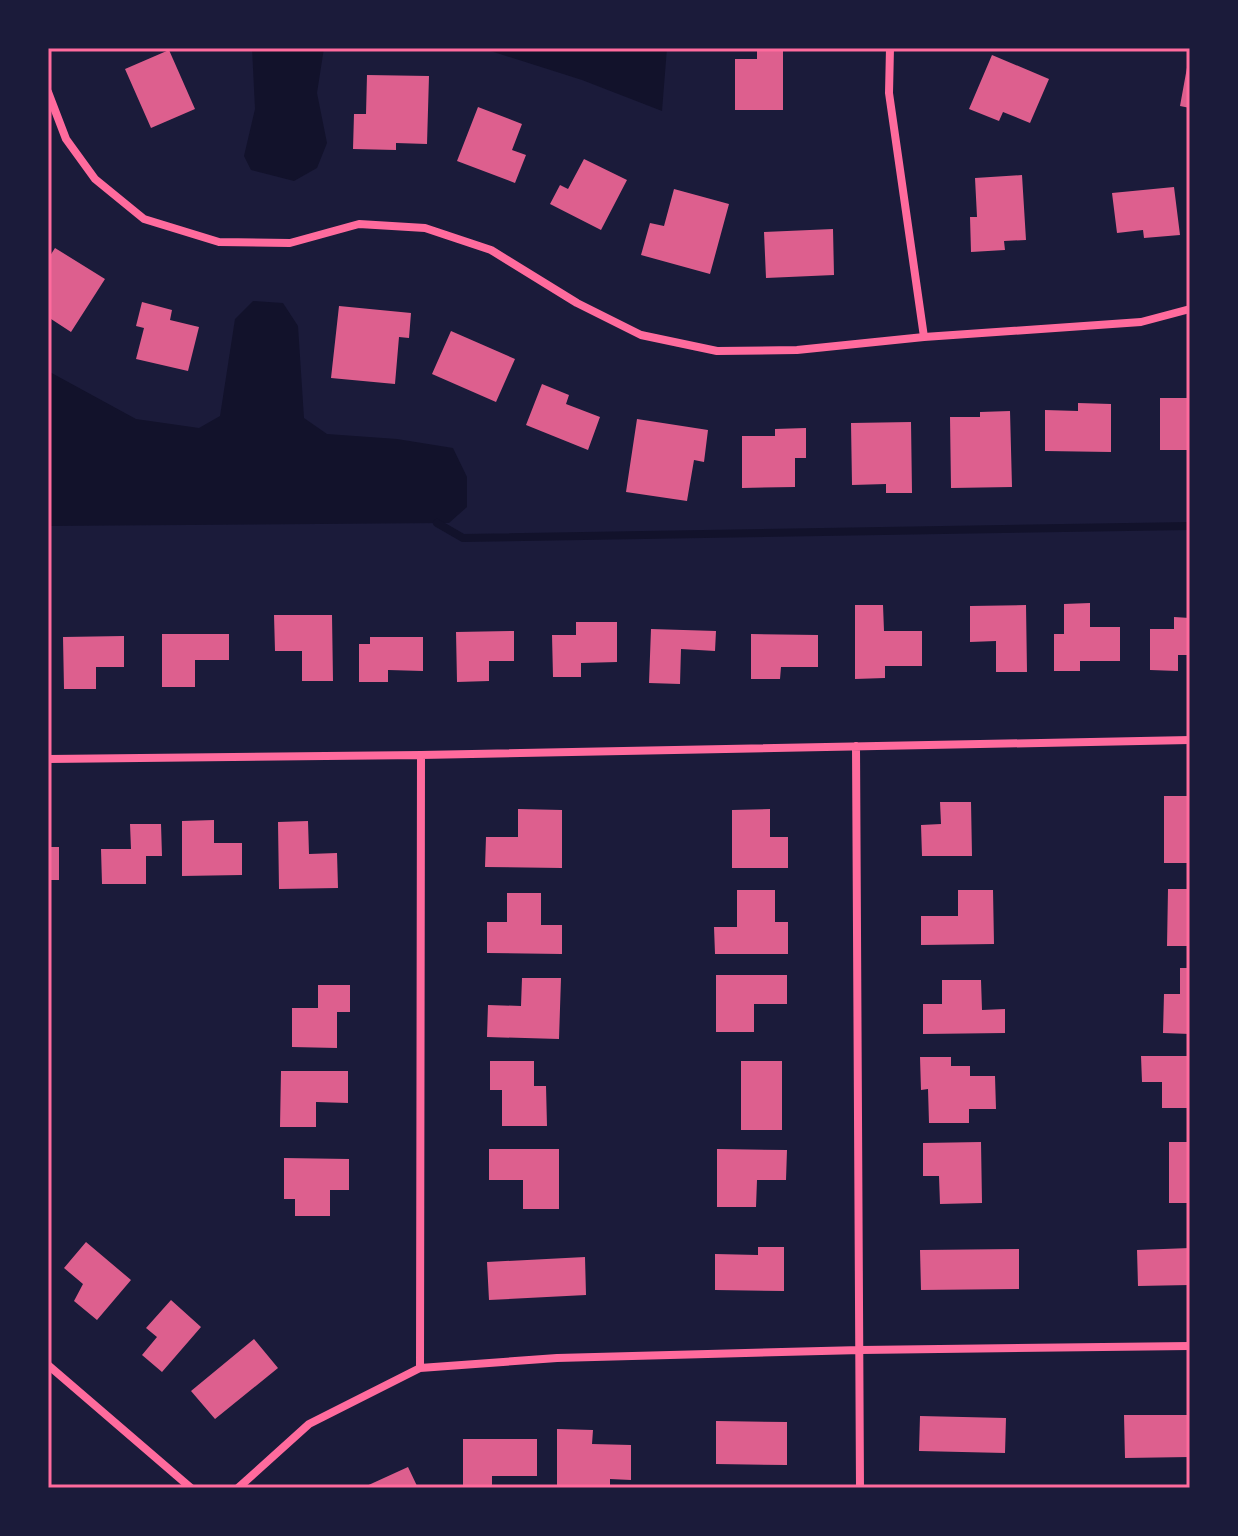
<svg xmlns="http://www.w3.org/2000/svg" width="1238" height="1536" font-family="'DM Sans',sans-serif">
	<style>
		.water { fill: #12122b }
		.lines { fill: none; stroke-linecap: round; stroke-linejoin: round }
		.stream { stroke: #12122b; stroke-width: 8 }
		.building { fill: #dd5f8e }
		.minor { stroke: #ff6b9d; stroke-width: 8 }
		.neatline { fill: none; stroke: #ff6b9d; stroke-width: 3 }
	</style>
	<rect width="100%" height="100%" fill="#1b1b3a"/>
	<!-- water -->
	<path class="water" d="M252 48H324L317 93 327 143 317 168 294 181 251 170 244 156 255 109Z
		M481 48H667L662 111 582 80Z
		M253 301 283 303 298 326 304 418 327 434 397 439 453 448 467 477V507L449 523 48 526V371L136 419 199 428 220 416 235 319Z"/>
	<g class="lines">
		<!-- stream -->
		<path class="stream" d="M437 523 463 538 1190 526"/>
	</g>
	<!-- building -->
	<path class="building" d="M757 48H783V110H735V59H757Z
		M169 50 195 109 151 128 125 69Z
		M992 55 1049 79 1030 123 1003 112 999 121 969 109Z
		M1188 62H1190V108L1180 106Z
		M367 75 429 76 427 144 396 143V150L353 149 354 114H366Z
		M478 107 522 124 512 150 526 155 515 183 457 161Z
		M584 159 627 180 601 230 550 204 560 185 568 189Z
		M1022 175 1026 240 1004 241 1005 250 971 252 970 217H977L975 178Z
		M1174 187 1180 235 1144 238 1143 230 1117 233 1112 193Z
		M674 189 729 204 710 274 641 255 650 223 664 226Z
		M833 229 834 275 766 278 764 232Z
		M55 248 105 279 71 332 48 317V259Z
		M142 302 172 310 170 320 199 327 188 371 136 359 144 328 136 326Z
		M339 306 411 313 409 338 399 337 395 384 331 378Z
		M451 331 515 359 496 402 432 374Z
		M542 384 569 395 566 404 600 417 588 450 526 425Z
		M1160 398H1190V450H1160Z
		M1078 403 1111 404V452L1045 451V410L1078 411Z
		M1010 411 1012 487 951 488 950 417H980V412Z
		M637 419 708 430 704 462 694 460 687 501 626 492Z
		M911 422 912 493H886V484L852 485 851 423Z
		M806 428V458H795V487L742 488V436H775V429Z
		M1090 603V627H1120V661H1080V671H1054V634H1064V604Z
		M855 605H883L884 631H922V666H885V678L855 679Z
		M1026 605 1027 672H996V641L970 642V606Z
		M274 615H332L333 681H302V651H275Z
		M1174 617 1190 618V655H1178V671L1150 670V629H1174Z
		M576 622H617V662L581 663V677H553L552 635H576Z
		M651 629 716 631 715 651 681 649 680 684 649 683Z
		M514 631V661H489V681L457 682 456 632Z
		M162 634H229V660H195V687H162Z
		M751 634 818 635V667H781L780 679H751Z
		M124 636V667H96V689H64L63 637Z
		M370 637H423V671L388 670V682H359V644H370Z
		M1164 796H1190V863H1164Z
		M940 802H971L972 856H922L921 825 941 824Z
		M518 809 562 810V868L485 867 486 837H518Z
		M770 809V837H788V868H732V810Z
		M214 820V843H242V875L182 876V821Z
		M308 821 309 854 337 853 338 888 279 889 278 822Z
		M130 824H161L162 856H146V884H102L101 849H131Z
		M48 847H59V880H48Z
		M1168 889H1190V946H1167Z
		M737 890H775V922H788V954H715L714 927H737Z
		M958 890H993L994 944 921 945V916H958Z
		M507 893H541V925H562V954L487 953V922H507Z
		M1180 968H1190V1034L1163 1033 1164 994H1180Z
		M716 975H787V1004H754V1032H716Z
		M522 978H561L559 1039 487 1037 488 1005 521 1006Z
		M942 980H981L982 1010 1005 1009V1033L923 1034V1004H942Z
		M318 985H350V1012H337V1048L292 1047V1008H318Z
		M1141 1056H1190V1108H1162V1082H1142Z
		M920 1057H951V1066H970V1076H995L996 1109H969V1123H929L928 1089 921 1090Z
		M490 1061H534V1086H546L547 1126H502V1090H490Z
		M741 1061H782V1130H741Z
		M281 1071H348V1103L316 1102V1127H280Z
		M981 1142 982 1203 940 1204 939 1176H923V1143Z
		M1169 1142H1190V1203H1169Z
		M489 1149H559V1209H523V1180H489Z
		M717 1149 787 1150 786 1180H757L756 1207H717Z
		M284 1158 349 1159V1190H330V1216H295V1199H284Z
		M86 1242 131 1280 97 1320 74 1301 83 1284 64 1268Z
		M758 1247H784V1291L715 1290V1254L758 1255Z
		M1190 1248V1285L1138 1286 1137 1250Z
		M1019 1249V1289L921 1290 920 1250Z
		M585 1257 586 1295 489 1300 487 1262Z
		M171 1300 201 1327 162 1372 142 1355 157 1337 146 1328Z
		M254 1339 278 1368 215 1419 191 1391Z
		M1124 1415H1190V1457L1125 1458Z
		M920 1416 1006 1418 1005 1453 919 1451Z
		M716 1421 787 1422V1465L716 1464Z
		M557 1429 593 1430 592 1444 631 1445V1480L610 1479V1488H557Z
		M463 1439H537V1476H492V1485H463Z
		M408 1467 418 1488H362Z"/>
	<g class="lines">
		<!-- minor -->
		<path class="minor" d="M890 48 889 93 924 337
			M48 92 66 139 95 179 144 219 219 242 290 243 359 224 425 228 491 250 577 303 641 335 717 351 797 350 924 337 1141 322 1190 309
			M856 746 860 1488
			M48 759 421 755 1190 740
			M48 1365 191 1488
			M420 1368 421 755
			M238 1488 309 1424 420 1368 557 1358 861 1350 1190 1346"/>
	</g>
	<!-- border -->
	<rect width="1238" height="1536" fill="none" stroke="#1b1b3a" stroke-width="100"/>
	<rect x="50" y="50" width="1138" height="1436" class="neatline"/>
</svg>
